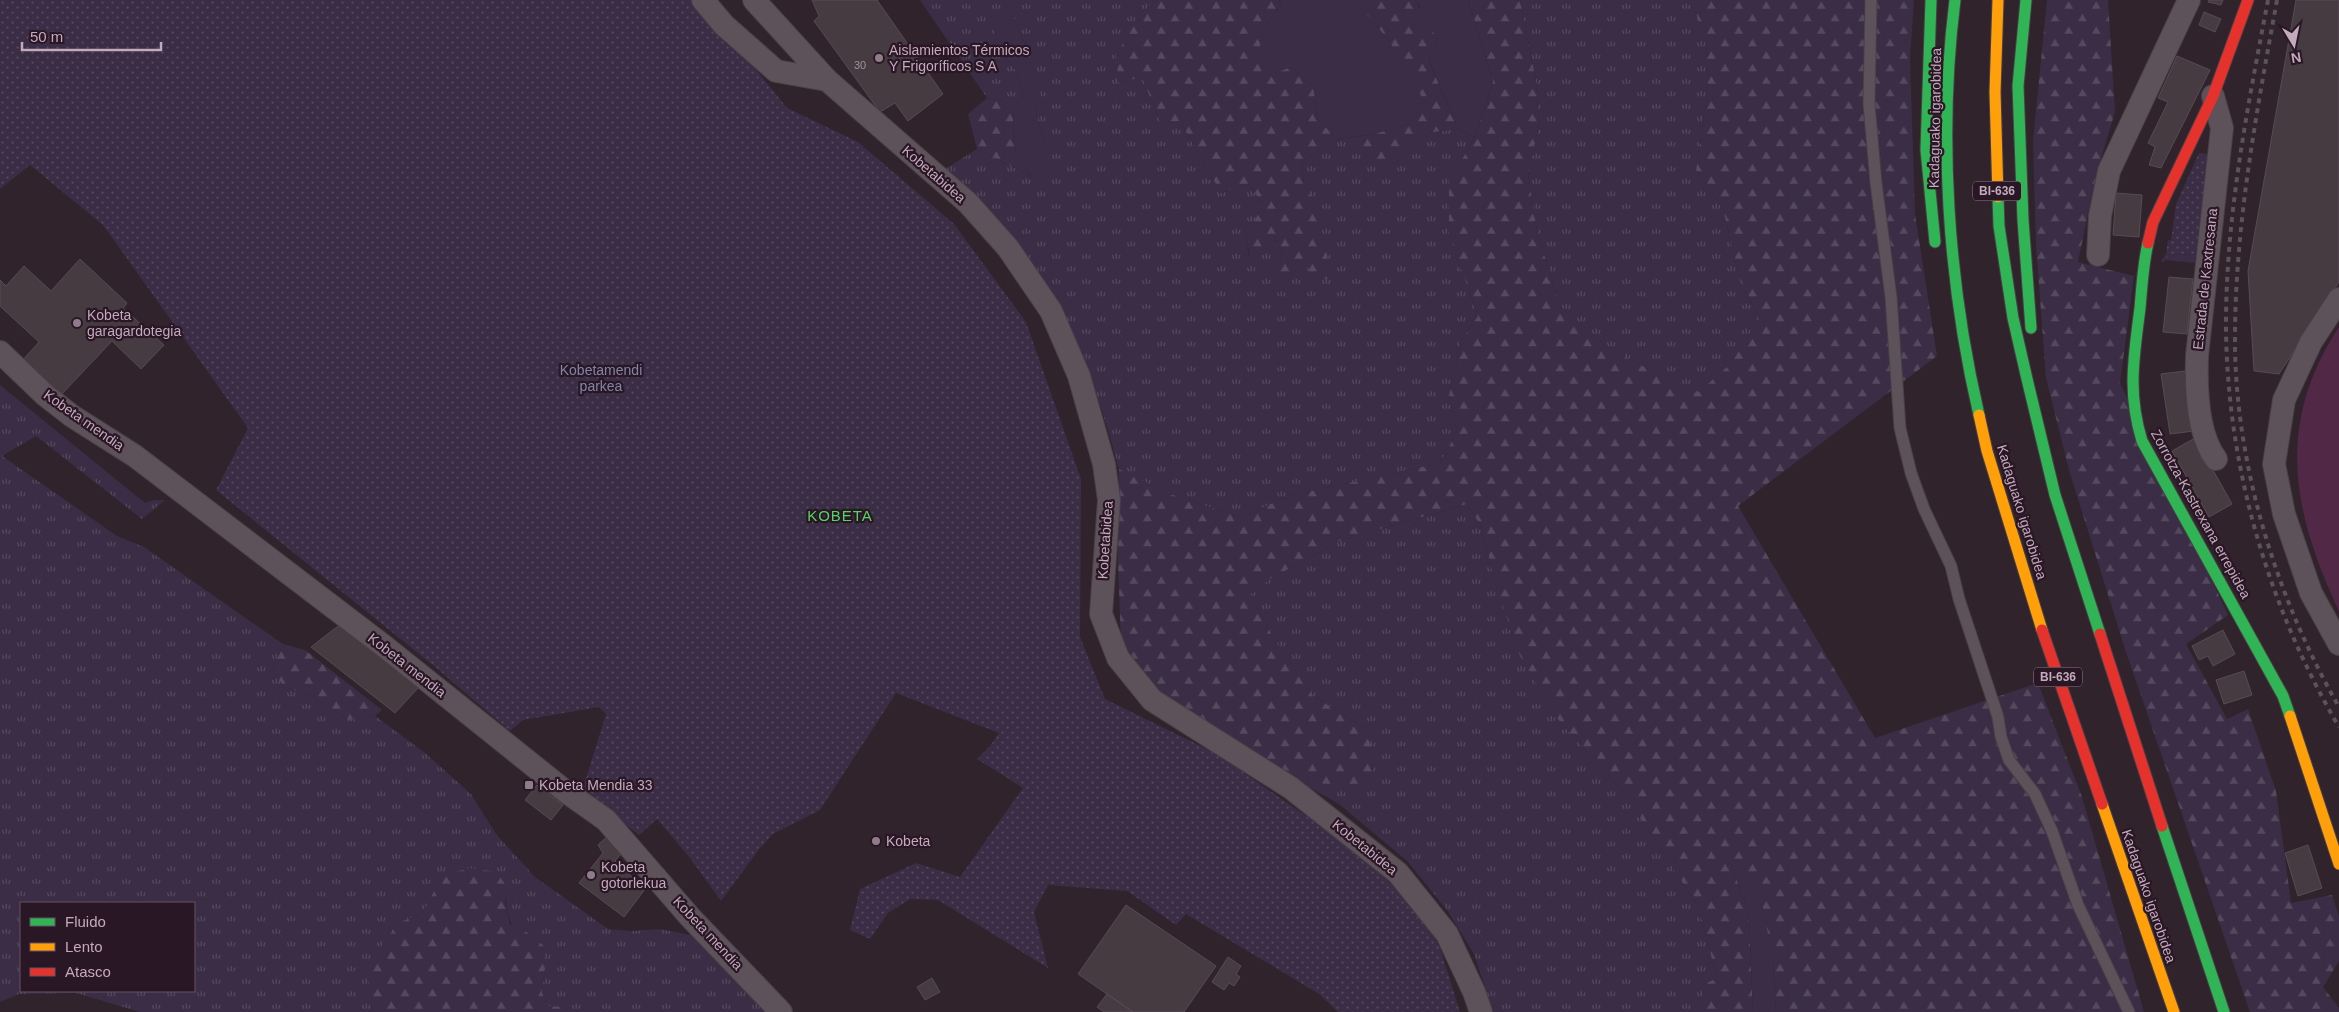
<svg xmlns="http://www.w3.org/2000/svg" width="2339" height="1012" font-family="Helvetica,sans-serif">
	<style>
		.grass { fill: url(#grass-tufts); fill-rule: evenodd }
		.forest { fill: url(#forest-firs) }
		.park { fill: url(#park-dots) }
		.garden { fill: #3a2d45 }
		.water { fill: #512947 }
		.building { fill: #473b42; stroke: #584a54 }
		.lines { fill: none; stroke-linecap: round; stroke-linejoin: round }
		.lane-casing { stroke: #493f46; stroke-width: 13 }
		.street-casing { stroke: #493f46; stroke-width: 24 }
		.fast-casing { stroke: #493f46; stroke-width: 13 }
		.slow-casing { stroke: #493f46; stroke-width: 13 }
		.jam-casing { stroke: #493f46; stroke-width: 13 }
		.lane { stroke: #5e525a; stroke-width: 11 }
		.street { stroke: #5e525a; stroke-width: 22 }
		.fast { stroke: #30b455; stroke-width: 11 }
		.slow { stroke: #ff9f0a; stroke-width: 11 }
		.jam { stroke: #e5322d; stroke-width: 11 }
		.rail { stroke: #5d5259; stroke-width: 4; stroke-dasharray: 5 5; stroke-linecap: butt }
		.poi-dot { fill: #907b8a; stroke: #2a1725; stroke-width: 2 }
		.labels { text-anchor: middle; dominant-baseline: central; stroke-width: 4.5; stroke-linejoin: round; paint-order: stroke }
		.number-label { font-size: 11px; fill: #a48e9e }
		.shield { fill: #2a1725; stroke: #957e8f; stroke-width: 1 }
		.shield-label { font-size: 12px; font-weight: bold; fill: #c3aabc }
		.poi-label { font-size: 14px; fill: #c3aabc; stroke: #2a1725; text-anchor: start }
		.street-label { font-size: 14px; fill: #c3aabc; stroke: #2a1725 }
		.park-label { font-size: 14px; fill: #8186a9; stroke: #2a1725 }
		.neighbourhood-label { font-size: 15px; letter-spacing: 1px; fill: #54d560; stroke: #2a1725 }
	</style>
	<defs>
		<pattern id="grass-tufts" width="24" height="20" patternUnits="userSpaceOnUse" patternTransform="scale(1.25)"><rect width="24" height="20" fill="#3a2d45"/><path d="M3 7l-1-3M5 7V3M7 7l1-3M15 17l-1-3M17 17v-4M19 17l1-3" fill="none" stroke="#55495e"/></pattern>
		<pattern id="forest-firs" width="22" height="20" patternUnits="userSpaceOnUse" patternTransform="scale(1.25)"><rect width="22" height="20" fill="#3a2d45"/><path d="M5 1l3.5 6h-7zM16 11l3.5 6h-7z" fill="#55495e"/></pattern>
		<pattern id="park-dots" width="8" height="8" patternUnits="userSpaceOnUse" patternTransform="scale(1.25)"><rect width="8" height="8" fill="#3a2d45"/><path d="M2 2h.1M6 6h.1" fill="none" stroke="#55495e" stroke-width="1.8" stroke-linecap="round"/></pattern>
	</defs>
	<rect width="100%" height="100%" fill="#30232c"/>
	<!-- grass -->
	<path class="grass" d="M920 0H1156L1140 15 1119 83 1142 77 1161 124 1180 121 1221 193 1249 184 1263 205 1246 237 1249 256 1276 240 1282 257 1275 274 1306 265 1327 254 1307 231 1325 226 1304 182 1301 162 1337 139 1370 135 1355 149 1395 163 1426 133 1458 129 1475 137 1449 182V234L1478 316 1461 341 1449 395 1457 432 1440 463 1284 497 1243 518 1167 493 1119 469C1086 345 1046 253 945 169L977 149 1033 177 1047 147 1038 121 1027 49 1013 15 999 48 1017 72 1023 96 1014 108 1004 101 987 98Z
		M1520 0H1690L1706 37 1708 89 1696 170 1723 209 1741 284 1760 318 1727 367 1699 393 1652 371 1609 348 1560 307 1537 231 1528 175 1539 124 1536 81Z
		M0 385 145 503 154 500H165L142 519 36 436 2 456 117 536 144 547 283 644 272 669 284 687 310 695 349 720 375 716 424 752 471 794 496 834 535 877 608 929 631 931 660 929 696 936 770 1012H578L567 1007 547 1006 542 992 545 968C524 942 501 924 507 888L433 895 423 913 400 922 371 995 373 1012H140L76 993 19 994 0 1002ZM21 903H194V991H21Z
		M1467 504 1481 526 1496 586 1556 717 1624 793 1698 906 1717 978 1703 985V1012H1493L1474 954 1447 910 1407 861 1339 804 1266 763 1367 730 1312 695 1274 639 1250 594 1270 579 1342 540Z"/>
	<!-- forest -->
	<path class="forest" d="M1156 0H1278L1282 3 1266 25 1291 67 1314 88 1317 118 1337 139 1301 162 1304 182 1326 226 1308 231 1327 254 1329 278 1316 282 1306 265 1301 276 1275 274 1282 257 1276 240 1250 257 1246 237 1263 205 1249 184 1221 193 1180 121 1161 124 1142 77 1119 83 1116 55 1140 15Z
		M1354 0H1415L1438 39 1429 61 1458 129 1426 133 1395 163 1369 158 1355 149 1370 135 1406 125 1389 41Z
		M1468 0H1520L1536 81 1539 124 1528 175 1537 231 1560 307 1609 348 1652 371 1699 392 1727 367 1760 318 1741 284 1723 209 1696 170 1708 89 1706 38 1690 0H1914L1910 59 1915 214 1937 356 1738 506 1875 738 2038 683 2082 797 2144 1012H1776L1773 961 1730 860 1749 914 1753 1012H1703V985L1717 978 1698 906 1624 793 1556 717 1520 656 1496 586 1481 526 1467 504 1342 540 1270 579 1250 594 1274 639 1312 695 1367 730 1376 764 1364 786 1325 784 1266 763 1144 681 1121 643 1118 562 1119 469 1167 493 1243 518 1284 497 1440 463 1457 432 1449 395 1461 341 1478 316 1449 234V182L1475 137 1493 81Z
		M2047 0H2108L2115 112 2096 175 2078 262 2134 276 2120 383 2228 615 2186 644 2227 719 2248 709 2276 791 2291 903 2332 895 2339 916V961L2323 987 2339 1008V1012H2250L2125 649 2069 470 2046 378 2036 245 2033 140Z
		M987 98 1004 101 1014 108 1013 126 1016 153 1033 177 977 149 968 114Z
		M283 644 305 650 382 710 375 716 349 720 310 695 284 687 272 669Z
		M471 868 496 872 508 888 505 903 510 924 520 927 543 945 545 968 542 992 547 1006 567 1007 578 1012H373L367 970 383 943 400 922 423 913 442 875Z"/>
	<!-- park -->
	<path class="park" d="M0 0H700L787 108 858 142 954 224 1026 322 1081 479 1080 637 1105 699 1217 754 1355 850 1423 914 1440 948 1460 1012H1338L1319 994 1186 914 1176 925 1127 891 1048 885 1034 912 1048 968 938 900 910 899 888 913 870 939 850 930 860 889 916 863 960 877 1023 788 977 759 990 746 999 733 896 693 820 810 773 834 760 848 721 901 690 858 657 819 639 835 582 791 606 714 599 707 523 720 510 731 434 666 216 490 248 428 103 225 30 165 0 189Z
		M2199 153 2208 154 2196 255 2171 254 2164 262 2161 261 2166 254 2168 240H2171L2176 204Z"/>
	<!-- garden -->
	<path class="garden" d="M1278 0H1355L1389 41 1427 106 1406 125 1370 135 1337 139 1317 118 1314 88 1291 67 1268 76 1257 56 1266 25 1282 3Z
		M1415 0H1468L1493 81 1475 137 1458 129 1429 60 1438 39 1427 23 1415 22 1420 7Z
		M1013 15 1027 49 1041 95 1035 102 1038 121 1047 147 1049 177H1033L1016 153 1013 126 1014 108 1023 96 1017 72 999 48 992 22Z
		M2171 254 2196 255 2195 263 2164 260Z
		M1730 860 1741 862 1763 908 1773 961 1776 1012H1753L1749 914Z"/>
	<!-- water -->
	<path class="water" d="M2339 327V611C2292 511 2275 424 2339 327Z"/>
	<!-- building -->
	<path class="building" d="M812 0H877L943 94 908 121 895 103 880 112 814 21 819 16Z
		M2209 0H2223L2221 5 2208 2Z
		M2296 0H2339V282L2279 374 2254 371 2248 271Z
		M2204 12 2221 19 2215 32 2199 25Z
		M2177 56 2210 70 2161 168 2149 165 2155 147 2148 143 2168 102 2158 98Z
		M2116 193 2142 195 2139 237 2113 235Z
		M80 259 127 303 123 308 164 345 141 369 112 341 60 396 22 361 39 342 0 306V280L6 286 24 266 51 291Z
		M2169 277 2193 279 2187 334 2163 332Z
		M2185 371 2194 431 2170 434 2161 374Z
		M2195 438 2232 504 2209 517 2172 451Z
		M342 623 419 687 395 713 311 647Z
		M2223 630 2235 654 2213 666 2208 656 2199 660 2192 646Z
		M2244 671 2252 695 2224 704 2216 680Z
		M537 785 563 805 551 820 525 800Z
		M610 834 624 850 615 861 645 889 624 917 579 883 603 853 598 845Z
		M2308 845 2322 888 2298 896 2285 853Z
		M1126 905 1216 966 1184 1012H1133L1078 974Z
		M1228 957 1241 966 1236 974 1240 977 1234 986 1229 983 1224 990 1212 982Z
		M932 978 940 992 925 1000 917 987Z
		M1107 994 1133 1012H1104L1097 1007Z"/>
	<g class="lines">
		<!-- lane casing -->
		<g class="lane-casing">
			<path id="lane" d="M1871 0 1869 104 1876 183 1891 297 1900 428 1911 473 1924 509 1951 566 1959 599 1998 717 2001 737 2009 760 2035 794 2052 831 2078 905 2129 1012"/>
		</g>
		<!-- street casing -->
		<g class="street-casing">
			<path id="street" d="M703 0 724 25 776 71 827 80
				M754 0 827 80 968 203 1008 248 1051 311 1079 376 1104 464 1109 500 1101 614 1118 658 1152 700 1291 788 1398 873 1447 934 1474 992 1481 1012
				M2213 96 2222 128 2197 356C2196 387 2197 434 2216 459
				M2098 255 2100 216 2109 171 2189 0
				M2339 299 2311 342 2284 400 2274 464 2284 514 2311 593 2339 644
				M0 352 45 395 72 416 135 456 384 646 565 791 606 820 690 917 781 1012"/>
		</g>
		<!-- fast casing -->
		<g class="fast-casing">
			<path id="fast" d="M1931 0 1926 150 1935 242
				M1955 0C1938 135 1948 282 1979 415
				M2026 0 2018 86 2023 220 2031 328
				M1998 197 1999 226 2013 318 2027 379 2055 495 2100 634
				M2148 243C2143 264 2142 286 2140 308 2134 357 2127 392 2142 441L2283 696 2290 716
				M2162 826 2224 1012"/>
		</g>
		<!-- slow casing -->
		<g class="slow-casing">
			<path id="slow" d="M1998 0 1995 92 1998 197
				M1979 415 1987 451 2042 630
				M2290 716 2339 864
				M2102 804 2174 1012"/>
		</g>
		<!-- jam casing -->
		<g class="jam-casing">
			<path id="jam" d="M2148 243 2153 222 2213 96 2248 0
				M2042 630 2102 804
				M2100 634 2162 826"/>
		</g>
		<!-- lane -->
		<use href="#lane" class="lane"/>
		<!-- street -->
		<use href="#street" class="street"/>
		<!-- fast -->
		<use href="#fast" class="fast"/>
		<!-- slow -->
		<use href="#slow" class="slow"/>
		<!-- jam -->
		<use href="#jam" class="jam"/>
		<!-- rail -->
		<path class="rail" d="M2268 0C2248 105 2227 210 2226 317 2225 460 2267 605 2339 727
			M2277 0C2256 115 2234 230 2235 348 2237 471 2278 601 2339 707"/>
	</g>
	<!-- markers -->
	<g class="poi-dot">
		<circle cx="879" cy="58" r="5"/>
		<circle cx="77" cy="323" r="5"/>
		<rect x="524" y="780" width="10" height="10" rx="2.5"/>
		<circle cx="876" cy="841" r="5"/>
		<circle cx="591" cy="875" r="5"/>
	</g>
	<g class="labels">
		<!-- number labels -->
		<g class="number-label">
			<text x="860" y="65">30</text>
		</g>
		<!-- shield labels -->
		<g class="shield">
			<rect x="1973" y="181.5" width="48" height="19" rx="4"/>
			<rect x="2034" y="667.5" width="48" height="19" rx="4"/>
		</g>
		<g class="shield-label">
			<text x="1997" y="191">BI-636</text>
			<text x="2058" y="677">BI-636</text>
		</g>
		<!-- poi labels -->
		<g class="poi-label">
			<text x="889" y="50">Aislamientos Térmicos<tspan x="889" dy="16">Y Frigoríficos S A</tspan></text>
			<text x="87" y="315">Kobeta<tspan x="87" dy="16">garagardotegia</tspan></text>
			<text x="539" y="785">Kobeta Mendia 33</text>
			<text x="886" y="841">Kobeta</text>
			<text x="601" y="867">Kobeta<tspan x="601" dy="16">gotorlekua</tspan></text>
		</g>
		<!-- street labels -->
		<g class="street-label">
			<text transform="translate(1935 118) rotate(-89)">Kadaguako igarobidea</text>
			<text transform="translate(934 174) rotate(41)">Kobetabidea</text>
			<text transform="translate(2205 279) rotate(-84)">Estrada de Kaxtresana</text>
			<text transform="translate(84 420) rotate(35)">Kobeta mendia</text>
			<text transform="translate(2022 512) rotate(73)">Kadaguako igarobidea</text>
			<text transform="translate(2201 514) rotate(61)">Zorrotza-Kastrexana errepidea</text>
			<text transform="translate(1105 540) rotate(-86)">Kobetabidea</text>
			<text transform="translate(407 665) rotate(38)">Kobeta mendia</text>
			<text transform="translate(1365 847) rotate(39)">Kobetabidea</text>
			<text transform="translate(2149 896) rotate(71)">Kadaguako igarobidea</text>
			<text transform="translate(708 933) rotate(47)">Kobeta mendia</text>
		</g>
		<!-- park labels -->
		<g class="park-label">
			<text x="601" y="370">Kobetamendi<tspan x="601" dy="16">parkea</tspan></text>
		</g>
		<!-- neighbourhood labels -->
		<g class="neighbourhood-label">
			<text x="840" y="515">KOBETA</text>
		</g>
	</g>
	<!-- legend -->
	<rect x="20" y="902" width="175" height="90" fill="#2a1725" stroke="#675261"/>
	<rect x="30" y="918" width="25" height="8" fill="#30b455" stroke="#675261"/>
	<text x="65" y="927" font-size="15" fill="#c3aabc">Fluido</text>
	<rect x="30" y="943" width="25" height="8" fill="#ff9f0a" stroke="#675261"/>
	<text x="65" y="952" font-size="15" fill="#c3aabc">Lento</text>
	<rect x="30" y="968" width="25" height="8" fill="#e5322d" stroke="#675261"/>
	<text x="65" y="977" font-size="15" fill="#c3aabc">Atasco</text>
	<!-- north arrow -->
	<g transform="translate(2294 45) rotate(170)" stroke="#2a1725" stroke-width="4" paint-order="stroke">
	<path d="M0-4L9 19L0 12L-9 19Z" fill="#c3aabc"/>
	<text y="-8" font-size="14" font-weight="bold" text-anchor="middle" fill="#c3aabc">N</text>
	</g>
	<!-- scale -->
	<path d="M22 42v8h139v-8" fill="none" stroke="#c3aabc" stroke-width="2.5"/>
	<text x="30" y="42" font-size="15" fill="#c3aabc" stroke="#2a1725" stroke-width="4" paint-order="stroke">50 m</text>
</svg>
